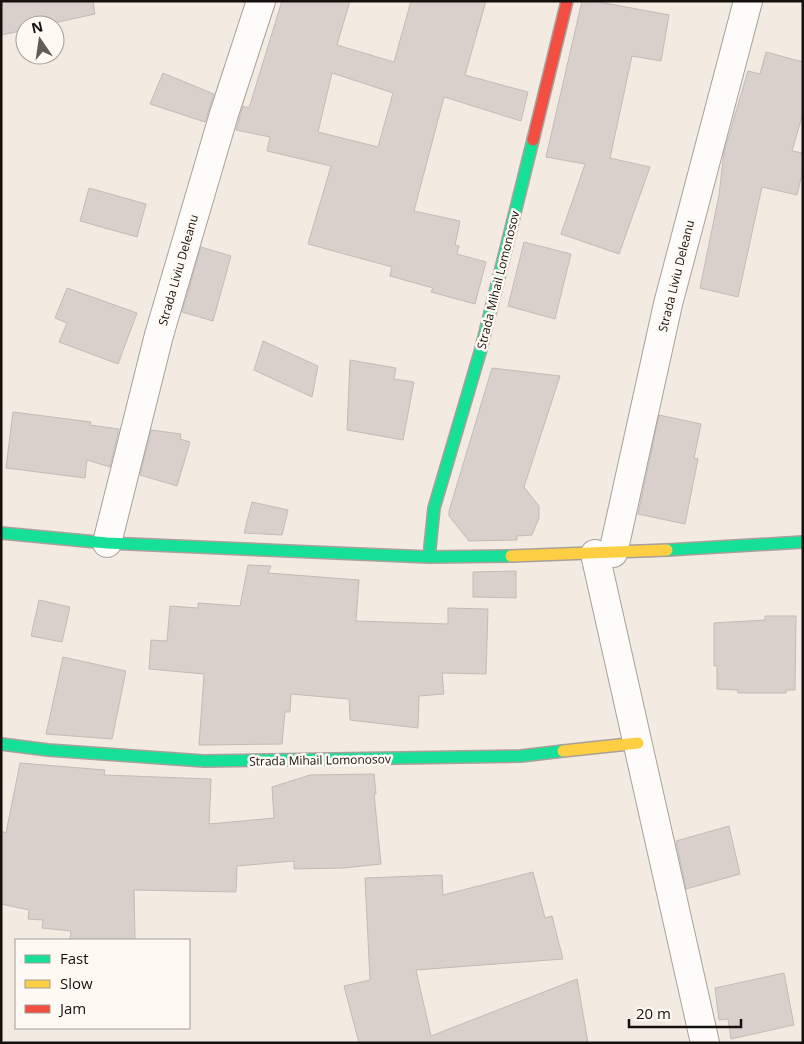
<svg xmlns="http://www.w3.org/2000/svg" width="804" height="1044" font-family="'Open Sans',sans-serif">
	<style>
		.building { fill: #d9d0cc; stroke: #c3bbb7; fill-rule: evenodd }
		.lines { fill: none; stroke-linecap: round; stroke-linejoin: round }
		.street-casing { stroke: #a8a19b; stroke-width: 30 }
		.fast-casing { stroke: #a8a19b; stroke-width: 14 }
		.slow-casing { stroke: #a8a19b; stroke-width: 14 }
		.jam-casing { stroke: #a8a19b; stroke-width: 14 }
		.street { stroke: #fdfcfb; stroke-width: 28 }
		.fast { stroke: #16e098; stroke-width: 11 }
		.slow { stroke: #ffcf43; stroke-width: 11 }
		.jam { stroke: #f24e42; stroke-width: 11 }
		.labels { text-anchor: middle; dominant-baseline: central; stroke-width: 5; stroke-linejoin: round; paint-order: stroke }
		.street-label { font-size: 12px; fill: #15100c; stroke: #fff9f3 }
	</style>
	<rect width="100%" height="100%" fill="#f3eae2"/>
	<!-- building -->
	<path class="building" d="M1 1H93L95 14 45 25H25V30L1 35Z
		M282 1H350L337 45 394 62 411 1H486L465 75 528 92 521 121 444 97 414 211 460 221 455 245 459 246 457 254 486 262 475 304 431 292 433 288 390 276 392 267 308 244 331 166 267 151 270 137 236 130 243 106 249 108ZM332 73 393 93 378 147 318 132Z
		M582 1H594L669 15 661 61 632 56 610 158 650 167 619 254 561 234 585 164 546 157Z
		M766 52 803 62V113L792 151 803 153V170L797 195 762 187 738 297 700 288 719 195 724 152 748 71 760 74Z
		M163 73 214 94 205 122 150 104Z
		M89 188 146 204 137 237 80 221Z
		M524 242 571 254 555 319 508 306Z
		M201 247 231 256 213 321 182 312Z
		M67 288 137 313 118 364 59 342 67 323 55 318Z
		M263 341 318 366 312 397 254 370Z
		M350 360 396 368 394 379 414 382 403 440 347 430Z
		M492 368 560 376 524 487 539 506V518L532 535 517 536V540L469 541 449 516V511Z
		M13 412 91 422 90 425 119 429 110 467 87 460 85 478 6 468Z
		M659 415 701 424 694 458 698 459 685 524 638 514Z
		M151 430 181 434 180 439 190 442 177 486 140 475Z
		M252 502 288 510 282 535 244 533Z
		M248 565 271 566 268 573 359 580 356 621 448 624V608L488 609 486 674 442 673 444 694 419 696 418 728 350 720 349 699 291 694 290 712H285L282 744 199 745 204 674 149 669 151 640 167 641 170 606 198 608V603L240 606Z
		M516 571V598L473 597V572Z
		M39 600 70 607 62 642 31 636Z
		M765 616H796L795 690H786V693H738V690L717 689V666H714V623L765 620Z
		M63 657 126 671 112 739 46 734Z
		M20 763 105 770 104 775 211 779 209 824 274 818 272 787 310 775 374 774 376 794H374L381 864 344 868 294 869V861L237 866 236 892 134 890 135 940H70L71 931 42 928 43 920 28 919 29 910 1 904V831L6 833Z
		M729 826 740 874 686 889 676 841Z
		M533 872 545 918 552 916 563 959 416 970 431 1036 577 979 588 1043H359L344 986 370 980 365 878 442 875 443 895Z
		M784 973 794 1025 731 1039 728 1019 719 1020 715 988Z"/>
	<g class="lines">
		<!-- street casing -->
		<g class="street-casing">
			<path id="street" d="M107 543 159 335 224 114 261 1
				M613 553 668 304 748 1
				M595 554 705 1043"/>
		</g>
		<!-- fast casing -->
		<g class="fast-casing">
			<path id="fast" d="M1 533 107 543 429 557 511 556
				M667 550 803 542
				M429 557 434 508 481 349 533 140
				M1 744 48 750 204 761 521 756 563 751"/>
		</g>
		<!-- slow casing -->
		<g class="slow-casing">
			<path id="slow" d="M511 556 667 550
				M563 751 638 743"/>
		</g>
		<!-- jam casing -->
		<g class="jam-casing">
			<path id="jam" d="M533 140 567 1"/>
		</g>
		<!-- street -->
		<use href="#street" class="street"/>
		<!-- fast -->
		<use href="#fast" class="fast"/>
		<!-- slow -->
		<use href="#slow" class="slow"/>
		<!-- jam -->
		<use href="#jam" class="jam"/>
	</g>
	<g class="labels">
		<!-- street labels -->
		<g class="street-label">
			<text transform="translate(178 270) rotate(-74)">Strada Liviu Deleanu</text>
			<text transform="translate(676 276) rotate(-76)">Strada Liviu Deleanu</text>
			<text transform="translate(498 280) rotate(-76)">Strada Mihail Lomonosov</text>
			<text transform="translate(320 760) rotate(-1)">Strada Mihail Lomonosov</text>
		</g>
	</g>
	<!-- border -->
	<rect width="804" height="1044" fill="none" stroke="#15100c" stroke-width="5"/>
	<!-- legend -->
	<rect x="15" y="939" width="175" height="90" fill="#fff9f3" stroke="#a19c97"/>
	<rect x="25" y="955" width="25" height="8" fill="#16e098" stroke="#a19c97"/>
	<text x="60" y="964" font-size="15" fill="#15100c">Fast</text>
	<rect x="25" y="980" width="25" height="8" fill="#ffcf43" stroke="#a19c97"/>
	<text x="60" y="989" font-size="15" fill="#15100c">Slow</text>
	<rect x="25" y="1005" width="25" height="8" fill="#f24e42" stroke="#a19c97"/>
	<text x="60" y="1014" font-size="15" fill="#15100c">Jam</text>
	<!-- north arrow -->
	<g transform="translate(40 40) rotate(347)"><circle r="24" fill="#fff9f3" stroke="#a19c97"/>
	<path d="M0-4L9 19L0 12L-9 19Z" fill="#635c57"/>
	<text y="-8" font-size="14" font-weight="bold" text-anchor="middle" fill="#15100c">N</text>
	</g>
	<!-- scale -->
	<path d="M629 1019v8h112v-8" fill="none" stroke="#15100c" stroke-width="2.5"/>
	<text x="636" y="1019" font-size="15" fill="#15100c" stroke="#fff9f3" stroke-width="4" paint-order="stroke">20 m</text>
</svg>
